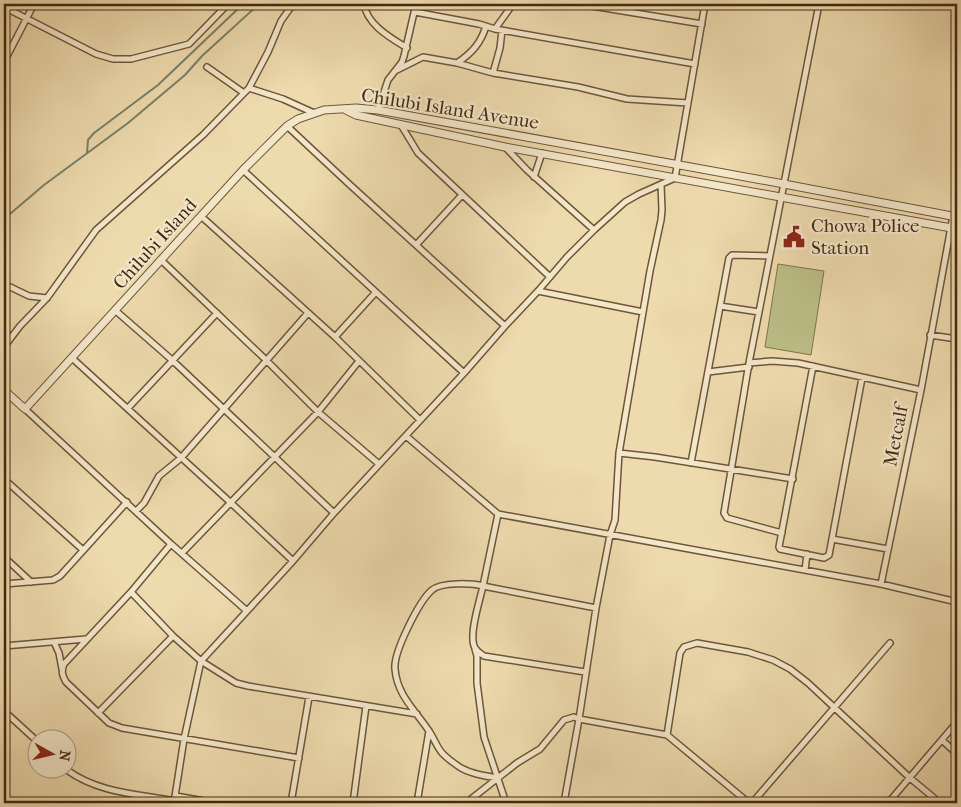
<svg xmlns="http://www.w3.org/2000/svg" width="961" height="807" font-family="'IM FELL French Canon',serif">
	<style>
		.green { fill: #bcbe87; stroke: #80744c }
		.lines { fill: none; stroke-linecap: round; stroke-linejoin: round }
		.stream { stroke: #78816a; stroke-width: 2 }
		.minor-casing { stroke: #6e5639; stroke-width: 8 }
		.tertiary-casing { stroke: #6e5639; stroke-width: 9 }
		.minor { stroke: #f3e7ca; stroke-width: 5 }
		.tertiary { stroke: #f3e7ca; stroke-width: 7 }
		.labels { text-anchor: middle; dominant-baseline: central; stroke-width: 4.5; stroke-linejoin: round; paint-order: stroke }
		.street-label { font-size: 19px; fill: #442a12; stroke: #f3e7ca }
		.poi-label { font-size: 19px; fill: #442a12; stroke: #f3e7ca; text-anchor: start }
	</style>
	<rect width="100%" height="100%" fill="#eddaad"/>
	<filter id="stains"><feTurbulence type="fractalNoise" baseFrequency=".004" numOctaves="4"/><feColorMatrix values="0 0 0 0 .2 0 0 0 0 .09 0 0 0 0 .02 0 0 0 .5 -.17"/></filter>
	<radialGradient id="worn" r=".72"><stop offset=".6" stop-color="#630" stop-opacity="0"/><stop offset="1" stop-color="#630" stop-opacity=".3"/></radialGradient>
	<!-- green -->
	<path class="green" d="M778 264 824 271 811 355 765 347Z"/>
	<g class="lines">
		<!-- stream -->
		<path class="stream" d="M87 153 88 140 94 133 158 85 243 4
			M4 219 44 185 128 123 185 75 202 56 259 4"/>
		<!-- minor casing -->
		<g class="minor-casing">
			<path id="minor" d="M364 4C367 25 391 38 407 48
				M580 4 702 24
				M4 7 96 54 113 59H131L189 44 228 4
				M415 12 479 24 495 29 695 64
				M495 29 513 4
				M4 62 34 4
				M457 63 493 73 578 87 627 99 688 103
				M207 67 244 93
				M397 70 423 57 457 63C472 53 481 43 486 26
				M493 73 500 48 502 30
				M249 88 283 99 314 113
				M378 110 388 80 402 62 404 56 416 4
				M401 125 418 153 550 277
				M287 126 349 184 505 326
				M505 147 527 170 594 230
				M243 170 464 373
				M534 177 542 153
				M661 185 662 210 661 220 650 271 619 453 615 520 610 535 596 608 579 719 667 735 749 803
				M202 217 335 337 420 420
				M416 245 462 195
				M161 260 266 360 318 412 379 464
				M4 284 29 296 47 298
				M538 291 643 312
				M720 306 759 312
				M116 311 172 360 334 513
				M930 335 957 339
				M335 337 376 292
				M4 347 20 326 47 298 96 230 203 135 249 88 268 52 281 21 293 4
				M72 358 230 502 293 561
				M749 363 772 361 798 363 921 390
				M813 366 779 547 780 549 824 558 829 555 862 378
				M708 372 749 367
				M128 408 217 313
				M25 409 171 544 247 611
				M406 436 498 514 881 584 957 602
				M619 453 655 457 793 479
				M691 463 729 258 732 255 770 256
				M4 479 83 550
				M136 511 144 503 159 476 181 458 308 313
				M498 514 483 586 596 608
				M782 533 727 518 724 513 749 363 819 4
				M832 539 888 549
				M171 544 131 592 64 664C61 671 62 675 66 682L109 723 122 728 299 758
				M182 553 318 412 359 361
				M4 557 31 582
				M805 570 807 554
				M4 584 53 580 60 576 127 502
				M881 584 921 390 953 216
				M131 592 173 636 201 661 184 739 174 803
				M54 642 59 653 62 669
				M4 646 86 639
				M475 649 477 656V683L484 737 506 803
				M4 711 38 742
				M98 713 173 636
				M417 714 248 686 236 683 201 661 293 561 334 513 464 373 505 326 538 291 567 257 594 230 625 202 639 194 675 178 705 4
				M667 735 680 653 684 647 697 643 748 652 773 660 790 669 808 683 910 778 940 803
				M942 740 957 754
				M67 770C98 793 138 794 175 801
				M498 778C485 776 472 774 461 768 455 764 448 759 443 754 437 748 434 738 429 731 415 710 397 695 395 669 393 653 419 601 432 590 441 582 472 583 483 586 480 600 468 636 475 648 477 651 481 654 484 656L585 672
				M176 796 215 803
				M4 797 11 803
				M291 803 309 697
				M353 803 366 706
				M417 803 429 731
				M466 803 517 763 540 749 564 720 574 717 579 719 564 803
				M752 803 890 643
				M888 803 957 722"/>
		</g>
		<!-- tertiary casing -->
		<g class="tertiary-casing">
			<path id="tertiary" d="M346 110 356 115 505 147 957 229
				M4 390 25 409 243 170 287 126 298 119 324 110 356 108 378 110 784 184 957 217"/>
		</g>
		<!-- minor -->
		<use href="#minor" class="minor"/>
		<!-- tertiary -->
		<use href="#tertiary" class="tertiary"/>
	</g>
	<!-- icons -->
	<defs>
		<g id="civic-bare" transform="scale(1.725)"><path d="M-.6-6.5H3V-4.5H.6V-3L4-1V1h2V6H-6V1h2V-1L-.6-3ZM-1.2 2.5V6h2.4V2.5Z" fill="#8f2418" stroke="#f3e7ca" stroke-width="2.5" paint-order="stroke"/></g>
	</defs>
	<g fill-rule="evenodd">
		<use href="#civic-bare" x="794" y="237"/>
	</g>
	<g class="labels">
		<!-- street labels -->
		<g class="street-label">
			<text transform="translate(450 109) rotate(9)">Chilubi Island Avenue</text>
			<text transform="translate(155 244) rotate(-48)">Chilubi Island</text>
			<text transform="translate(896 436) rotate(-79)">Metcalf</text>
		</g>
		<!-- poi labels -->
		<g class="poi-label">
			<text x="811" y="226">Chowa Police<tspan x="811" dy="22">Station</tspan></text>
		</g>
	</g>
	<!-- margin -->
	<rect width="961" height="807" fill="none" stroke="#eddaad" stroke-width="20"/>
	<rect x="5" y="5" width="951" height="797" fill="none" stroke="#442a12" stroke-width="2.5"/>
	<rect x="10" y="10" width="941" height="787" fill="none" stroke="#442a12"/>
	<!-- north arrow -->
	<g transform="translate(52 754) rotate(98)"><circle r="24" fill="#f3e7ca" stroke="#ad9b80"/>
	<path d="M0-4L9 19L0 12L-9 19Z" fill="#8f2418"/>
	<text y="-8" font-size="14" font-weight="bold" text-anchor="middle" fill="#442a12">N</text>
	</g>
	<rect width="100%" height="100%" filter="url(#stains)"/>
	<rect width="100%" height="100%" fill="url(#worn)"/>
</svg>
